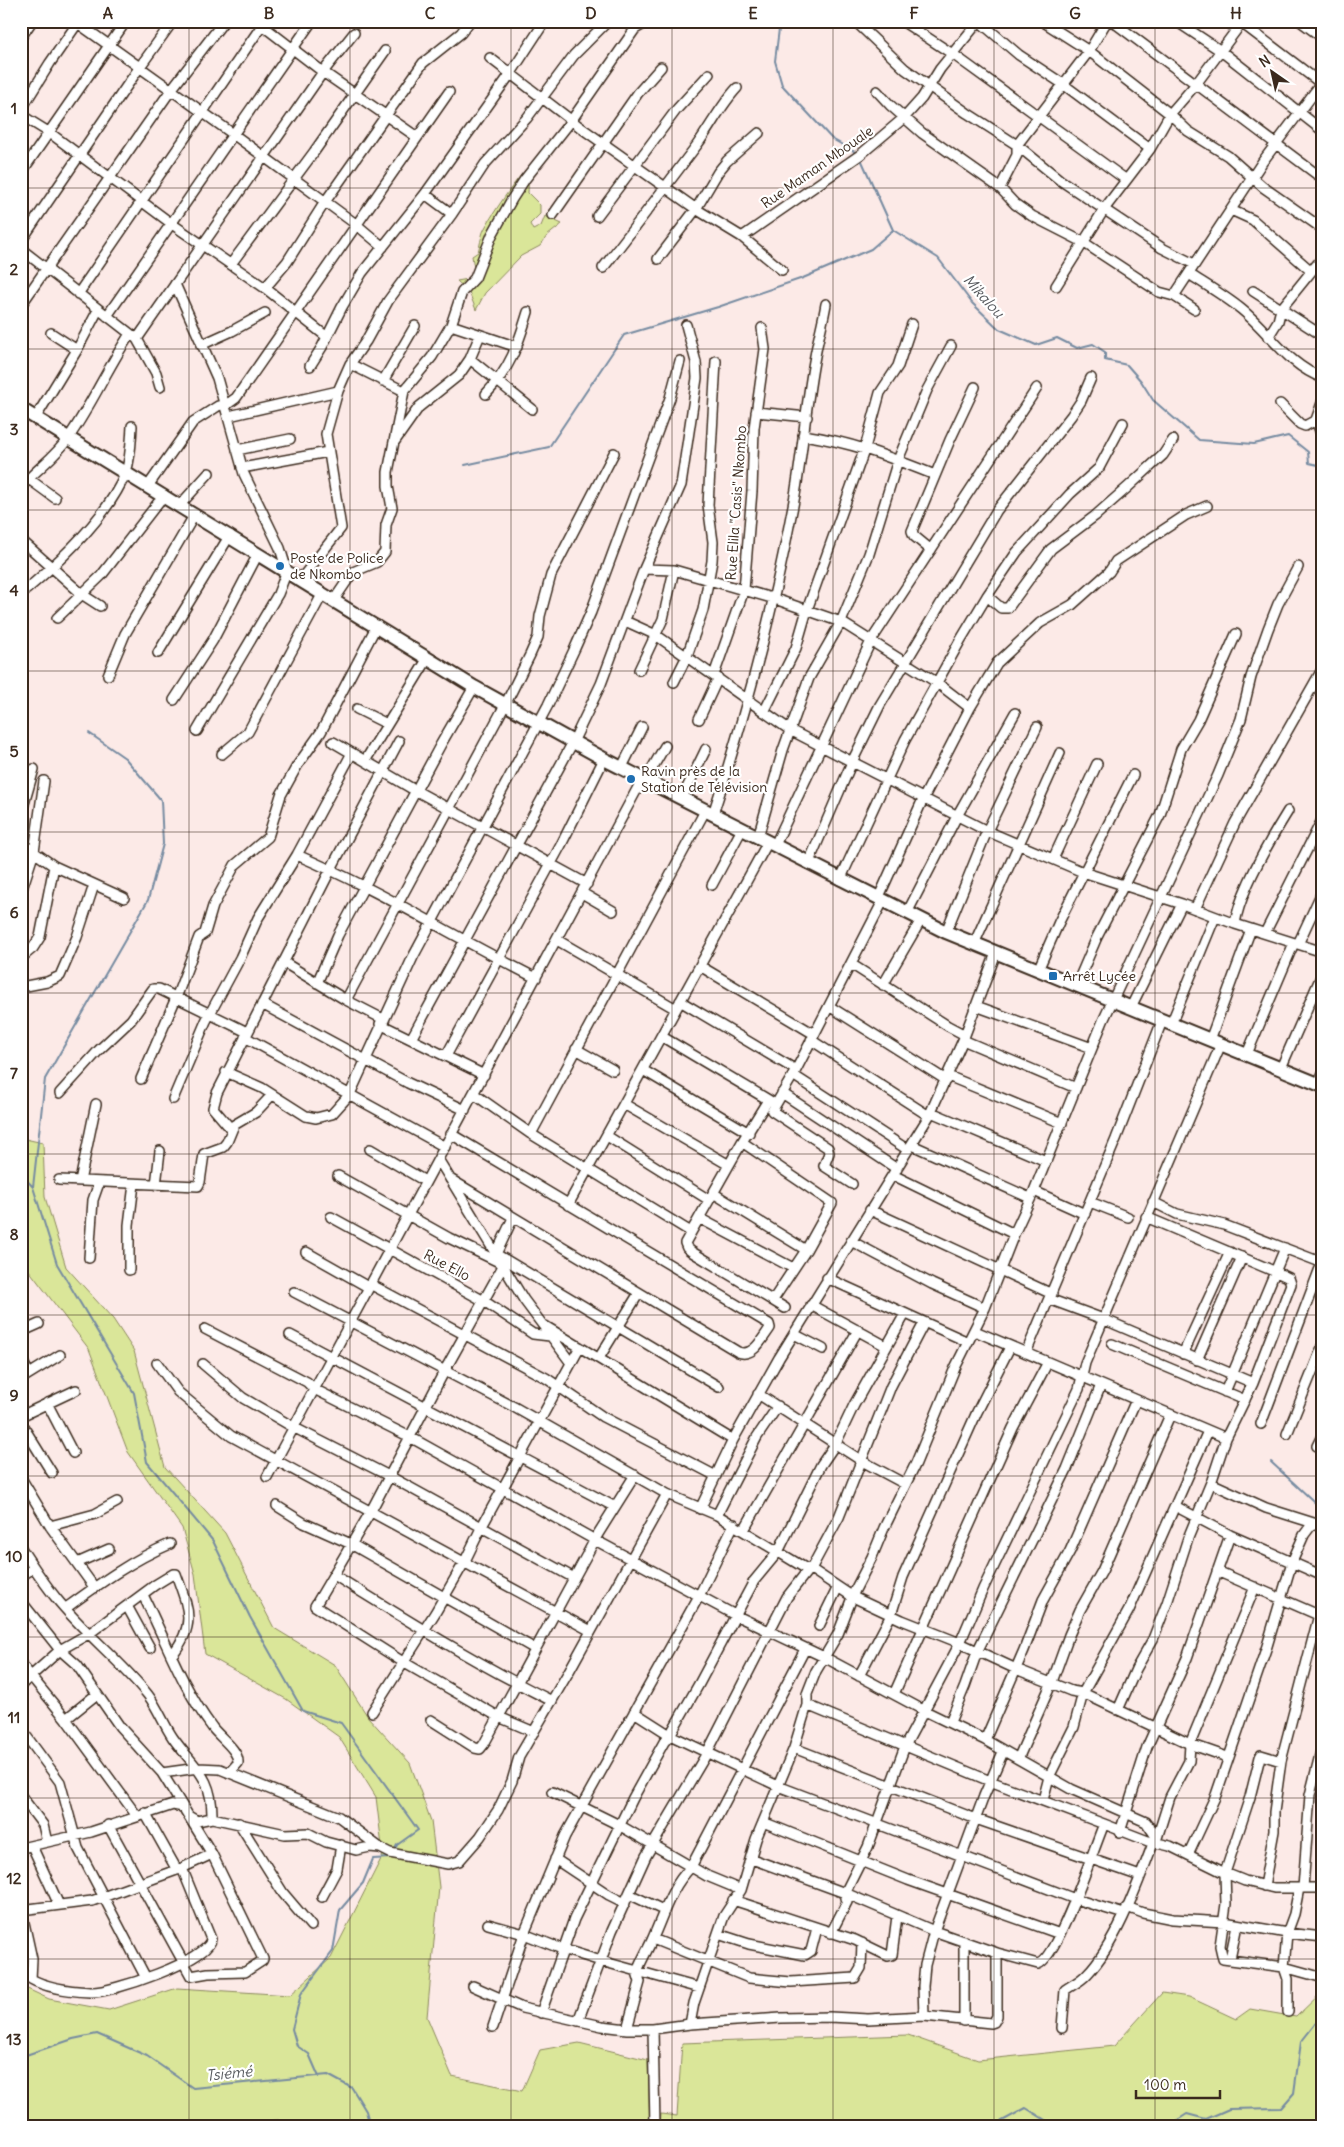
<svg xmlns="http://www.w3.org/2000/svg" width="1344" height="2147" font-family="Delius,sans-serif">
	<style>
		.green { fill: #dae699; stroke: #8a885c }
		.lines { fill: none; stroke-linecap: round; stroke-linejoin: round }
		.stream { stroke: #768ba1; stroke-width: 2 }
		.minor-casing { stroke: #3b2a1e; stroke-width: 12 }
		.highway-casing { stroke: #3b2a1e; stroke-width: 16 }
		.minor { stroke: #fff; stroke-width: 9 }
		.highway { stroke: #fff; stroke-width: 12 }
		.grid { fill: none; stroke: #3b2a1e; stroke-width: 1; stroke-opacity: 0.55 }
		.poi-dot { fill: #1f6fb2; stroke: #fff; stroke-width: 2 }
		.labels { text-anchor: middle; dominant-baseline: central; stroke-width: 4.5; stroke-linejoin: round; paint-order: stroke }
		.street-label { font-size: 14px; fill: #3b2a1e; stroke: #fff }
		.poi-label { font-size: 14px; fill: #3b2a1e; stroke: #fff; text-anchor: start }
		.water-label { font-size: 15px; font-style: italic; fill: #585b5f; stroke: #fff }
		.neatline { fill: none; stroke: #3b2a1e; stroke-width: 2 }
		.grid-label { font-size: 16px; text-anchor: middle; font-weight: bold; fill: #3b2a1e }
	</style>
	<rect width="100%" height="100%" fill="#fceae7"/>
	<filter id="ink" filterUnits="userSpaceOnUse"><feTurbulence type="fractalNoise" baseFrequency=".02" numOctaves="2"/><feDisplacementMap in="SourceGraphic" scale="10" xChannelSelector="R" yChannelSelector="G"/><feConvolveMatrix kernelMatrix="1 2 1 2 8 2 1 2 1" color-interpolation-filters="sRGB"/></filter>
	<g filter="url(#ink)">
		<!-- green -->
		<path class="green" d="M529 167 528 193 540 205V214L530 224 533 230 541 226 545 216 562 224 547 236 540 246 521 256 485 293 476 310 469 292 457 281 468 279 475 274 472 256 478 252C480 245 481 238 483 232 488 220 519 174 529 167Z
			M21 1138 43 1143 45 1197 66 1267 113 1319 134 1351 165 1467 225 1533 274 1628 335 1665 368 1717 410 1763 431 1821 439 1887 427 2017 452 2076 522 2091 540 2050 579 2043 648 2060 650 2126H282L279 2120 176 2126H21V1986L49 1999 109 2010 177 1988 290 1995 331 1958 383 1855 376 1797 339 1737 286 1699 205 1654 195 1574 182 1528 128 1452 89 1349 22 1261Z
			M1323 1991V2125L660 2126 661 2114 677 2116 682 2043 908 2035 978 2060 1114 2046 1162 1993 1189 1997 1236 2019 1250 2009 1296 2017Z"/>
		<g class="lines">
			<!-- stream -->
			<path class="stream" d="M780 21 775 61 782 85 832 139 857 153
				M861 159 893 230 938 258 972 303 999 329 1036 345 1057 338 1077 348 1093 344 1105 352V360L1127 365 1141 381 1153 400 1199 440 1254 444 1288 436 1308 452 1309 463 1323 466
				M465 465 549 447 624 335 718 307 803 278 871 249 893 230
				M89 733 125 758 161 800 163 844 148 900 45 1079 33 1187 57 1264 134 1393 147 1462 213 1541 250 1617 303 1711 341 1723 418 1830 397 1845 394 1851
				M21 1174 33 1187
				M1271 1462 1323 1510
				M21 2054 26 2055 73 2039 97 2034 147 2056 193 2088 328 2075 352 2088 366 2111 370 2126
				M319 2077 309 2054 297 2046 292 2029 301 1994 333 1951 340 1910 363 1883 373 1859 391 1858 392 1856
				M993 2126 1026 2108 1055 2126
				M1145 2126 1173 2123 1187 2114 1206 2119 1229 2109 1281 2108 1294 2093 1301 2042 1323 2014"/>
			<!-- minor casing -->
			<g class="minor-casing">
				<path id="minor" d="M75 21 233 134 357 225 383 247
					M855 21 905 69 967 113 1017 145 1060 180 1162 248 1194 264
					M902 21 954 55 1125 179
					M979 21 1019 55 1063 84 1150 149
					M1042 21 1089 51 1170 114 1188 131 1228 156 1263 187 1323 229
					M1112 21 1323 179
					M1176 21 1221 51 1323 131
					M1239 21 1323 85
					M1300 21 1323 38
					M258 22 323 72 417 137
					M21 37 32 21
					M490 58 580 127 696 209 742 237 782 270
					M877 91 890 105 922 133 1000 188 1015 204 1032 216 1083 242 1159 292 1174 296 1194 309
					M21 115 50 133 172 224 265 288 327 337
					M21 115 22 108 50 63 79 21
					M21 173 126 21
					M1000 188 1017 155V145L1089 51 1107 21
					M425 194 452 214
					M1231 210 1253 220 1311 271
					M553 215 638 93 661 67
					M597 216 677 109 709 74
					M742 237 860 155 905 117 922 98 940 69 979 21
					M21 241 139 68 173 21
					M21 249 137 339 156 373 160 387
					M658 259 696 209 718 172 727 161 759 133
					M231 264 314 152 385 51
					M603 268C635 227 666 186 697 145 711 126 721 105 737 88
					M1189 274C1206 285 1225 296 1241 309 1270 332 1287 365 1323 378
					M175 284 217 378 244 474 280 548 287 571 278 594 197 731
					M1056 286 1105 208 1150 149 1170 114 1196 84 1243 21
					M265 288 287 262 325 202 423 63 461 33 470 21
					M1253 291 1323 336
					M78 294 265 21
					M1174 296 1263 161 1323 81
					M21 305 171 90 224 21
					M107 316 312 21
					M451 325 517 347
					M51 333 77 350
					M1268 337 1278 321 1281 309 1323 257
					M137 339 323 72 354 33
					M201 345 232 331 265 313
					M470 359 532 409
					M350 364 404 391
					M310 366 322 347 342 307 362 273 425 194 511 73 545 21
					M383 381 415 326
					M486 394C510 369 518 345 528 312
					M1323 400 1316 420 1323 439
					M1280 404 1300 424 1305 426 1316 420
					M756 412 807 417
					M229 416 338 391
					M36 417 77 350 98 310
					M803 435C852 442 889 457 935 475
					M395 441 419 407 459 375 470 359 480 335
					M237 450 290 439
					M242 468 328 452
					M29 479 55 498
					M148 486 193 422 218 406 229 403 236 398 449 92
					M21 487C36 469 56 457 69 437 92 404 108 367 130 334
					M180 505 209 473
					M21 540 83 595 100 606
					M931 550 914 536 912 531 950 440 975 387
					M644 569 674 570 775 599 841 622 936 682 970 708
					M301 579 341 528 326 434 338 391 350 364 366 341 388 301 452 214 485 164 527 118 574 55 608 21
					M21 594C57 564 109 516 126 472 131 457 131 441 132 426
					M987 596 1001 608H1008L1051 549 1095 516 1128 487 1163 455 1173 440
					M334 600 353 572 377 562 385 552 386 525 392 508 388 486V472L404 391 432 357 451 325 462 292 475 278 492 235 512 199 525 179 571 121 635 29 649 21
					M57 618 101 576 164 495
					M625 621 656 635 790 730 987 831 1083 872 1182 904 1235 924 1323 952
					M158 653 230 535
					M639 670 663 619 674 570
					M108 675 125 634 195 514
					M714 675 744 590 752 491 754 428 765 349 762 328
					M674 682 687 656 703 610 712 561 713 542 708 505 716 361
					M174 700 213 640 258 554
					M357 709 387 724
					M764 712 796 648 807 610 865 448 880 393 898 366 912 324
					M699 719 718 678
					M333 742 411 788 587 884
					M222 754 248 732 323 593
					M365 761 428 658
					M622 767 642 727
					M646 779 665 746
					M682 798 706 749
					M21 814 34 769
					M713 814C747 710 775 604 795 495 803 449 806 402 815 356 818 339 823 322 826 304
					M758 837 783 750 809 678 841 622 869 554 898 460 927 390 951 346
					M21 843 54 866 124 898
					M775 845 871 641 1037 388
					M297 855C380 890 456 938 536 978
					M1053 859 1097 764
					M809 862 852 762 880 705 997 510 1071 416 1081 401 1091 378
					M840 880 905 740 960 641 987 596 1017 552 1070 494 1099 468 1123 423
					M712 885 742 829
					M21 892 34 852 44 781
					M582 893 613 911
					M878 899 923 799 970 708 997 663 1040 623 1072 605 1109 572 1116 561 1186 515 1207 506
					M1195 909 1235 823 1323 668
					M907 913 957 816 1015 713
					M1235 924C1240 890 1270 840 1288 811
					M946 932 987 831 1037 727
					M1265 933 1323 818
					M557 940 676 1009
					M974 944 1060 753
					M1298 944 1323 890
					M21 958 33 948 40 937 54 866
					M283 962 346 1000 383 1019
					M851 964 948 1026 965 1035
					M700 966 814 1034
					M1038 970 1059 922 1133 775
					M317 983 338 935 441 744 474 687
					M883 985 921 920
					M1076 986 1097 937 1160 815 1181 749 1198 720 1236 634
					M21 987 47 982 60 976 77 937 94 885
					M346 1000 505 705 530 655 538 637 540 616 551 575 614 453
					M680 1001 796 1070
					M262 1004 408 1083 465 1110
					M829 1006 946 1080
					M976 1006 1092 1048
					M1131 1007 1182 904
					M380 1024 484 1075
					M1171 1024 1215 917
					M661 1036 772 1102
					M245 1037 445 1147
					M411 1039 573 742 601 684 644 569 681 485 697 378 696 362 686 325
					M811 1040 929 1116
					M963 1040 1076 1088
					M1210 1040 1251 929
					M576 1049 613 1070
					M1247 1054 1294 943
					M446 1056 561 845 604 759
					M1281 1068 1323 972
					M643 1070 749 1133
					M226 1072 262 1088 306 1116 316 1118 332 1114 350 1094 413 957 548 705 575 648 591 612 670 398 680 361
					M793 1075 908 1150
					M948 1076 1062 1123
					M141 1079 176 998 199 937 205 933 213 906 235 865 268 837 281 795 297 766 321 732 377 625
					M1318 1084 1323 1073
					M60 1093 99 1050 131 1020 153 989H159L247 1032
					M782 1093 897 1169
					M474 1094 531 1134 691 1232
					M173 1099 206 1021 240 958 258 918 297 855 352 753
					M768 1100 742 1142 685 1243 687 1248 692 1252 785 1308
					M624 1104 729 1165
					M931 1112 1046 1161
					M231 1129 213 1108 217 1093 331 869 399 741
					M531 1134 705 811
					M607 1136 709 1200
					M742 1142 832 1203 806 1250 773 1300
					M912 1145 1030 1198
					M370 1149 425 1181
					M438 1159 524 1300 571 1363
					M893 1175 1014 1234
					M338 1176 449 1238 501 1263
					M450 1179 738 1352C753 1358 762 1339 770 1328L769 1324 451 1134
					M59 1180 198 1186 200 1182 204 1154 223 1147 227 1142 234 1125 256 1112 272 1095
					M80 1181 96 1104
					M852 1184 824 1166 829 1153 828 1148 772 1111 796 1070 883 901
					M156 1185 160 1151
					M1034 1191 1085 1214
					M713 1193 806 1250
					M1090 1202 1128 1217
					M1153 1202 1177 1214 1224 1225 1323 1263
					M568 1205 768 842
					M870 1210 1052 1294
					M331 1217 484 1301 533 1334 550 1336
					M513 1218 496 1254 719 1387
					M699 1218 793 1268
					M851 1241 932 1284 985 1308
					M306 1252 368 1287
					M89 1258 93 1200 99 1183
					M503 1266 445 1370 371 1511 315 1606 403 1662 499 1717 534 1732
					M129 1270V1225L134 1184
					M827 1278 968 1342
					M370 1284 546 1378 603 1417 716 1476
					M294 1292 514 1407 667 1494 717 1515 805 1568 811 1569 853 1597 902 1620 960 1643 1016 1669 1071 1691 1083 1693 1190 1744 1227 1757
					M1049 1299 1103 1319 1253 1383
					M811 1305 886 1346
					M545 1326 733 1440
					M205 1329 307 1382 314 1389 410 1437 595 1540 735 1615 824 1657 925 1711 985 1740 1071 1789 1146 1822 1157 1838
					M975 1331 1226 1438
					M21 1332 39 1324
					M794 1334 823 1349
					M290 1335 615 1507
					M1112 1344 1245 1400
					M1026 1353 1116 1139 1162 1021
					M1183 1354 1230 1252
					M21 1358 29 1374
					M599 1358 639 1293
					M1197 1360 1242 1257
					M157 1363 178 1392 231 1436 591 1631
					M203 1364 243 1398 293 1427 389 1476 574 1578
					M21 1379 60 1355
					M1225 1392 1285 1248
					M758 1394 862 1461 905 1484
					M47 1403 73 1453
					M21 1416 76 1390
					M21 1423 52 1473
					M1261 1424 1322 1263
					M1287 1434 1323 1345
					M1317 1446 1323 1434
					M267 1477 643 778
					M21 1478 50 1526 94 1587
					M1211 1483 1266 1508 1323 1526
					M277 1506 304 1523 351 1544 535 1649
					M1175 1506 1230 1535 1323 1576
					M700 1509 733 1440 779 1358 929 1116 963 1040 996 953
					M717 1515 757 1437 778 1406
					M50 1526 95 1514 117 1502
					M744 1530 858 1330
					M21 1548C32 1565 43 1582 56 1598 84 1633 120 1660 148 1695 158 1708 164 1725 173 1738 194 1768 213 1776 212 1818
					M77 1563 109 1549
					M811 1569 839 1517 891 1386 924 1323
					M1217 1571 1323 1617
					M334 1575C405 1619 477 1664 552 1701
					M21 1576 34 1568
					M143 1595C165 1639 182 1687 212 1727 219 1737 239 1750 238 1763L229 1773
					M21 1601 60 1650 77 1665 120 1727 162 1773 212 1854 263 1959 262 1961 245 1972 208 1973 191 1976 108 1825
					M127 1606 150 1648
					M66 1608C99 1584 132 1560 170 1544
					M819 1626 838 1587
					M21 1664 66 1719 137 1816
					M859 1676 891 1615 903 1577 977 1412 1010 1347
					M21 1685 60 1650 90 1633 155 1585 173 1574H176C188 1608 197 1624 172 1655
					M894 1694 1013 1428 1048 1362
					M807 1705 990 1781 1104 1824 1148 1841 1170 1846 1225 1873 1245 1881 1274 1888H1323
					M1118 1710 1136 1669 1153 1639 1167 1603 1188 1538 1212 1480 1226 1438 1253 1383 1291 1284 1289 1278 1276 1272 1146 1217
					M372 1712 435 1613 465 1561 481 1528 580 1347
					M634 1712 670 1735 778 1786 1075 1899 1124 1914
					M66 1719 97 1694
					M431 1720 475 1748 480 1749 484 1744 598 1534 635 1475
					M950 1722 965 1686 977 1652 1067 1469 1101 1385
					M21 1729 60 1782 78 1848 146 1978
					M985 1740 1024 1650 1043 1600 1070 1551 1136 1400
					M794 1748 976 1819 1140 1876
					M1018 1759 1052 1682 1069 1635 1080 1610 1102 1571 1170 1415
					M1281 1761 1261 1755 1260 1757 1250 1797 1225 1873 1226 1904 1220 1946 1223 1959 1284 1967 1320 1977
					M162 1773 198 1768 220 1769 339 1817 379 1847
					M552 1792 619 1825 707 1876 741 1890
					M21 1796 43 1825 47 1842
					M1043 1800 1049 1777 1074 1727 1083 1693 1129 1610 1208 1431
					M145 1813 177 1870
					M190 1817 197 1821 212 1818 285 1834 308 1833 326 1842 356 1850 370 1847 380 1848 390 1853 432 1861 448 1864 459 1861 480 1837 498 1810 512 1781 519 1757 568 1673 667 1494
					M763 1822 908 1880 1060 1934
					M239 1823 283 1893 311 1926
					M1120 1832 1147 1747 1187 1658 1230 1535
					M32 1846 59 1905
					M21 1848 91 1832 173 1805 183 1807
					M1188 1855 1216 1795 1267 1646 1292 1562 1304 1535 1313 1523
					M555 1859 609 1895 625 1903
					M752 1859 845 1893 934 1931 997 1953 1038 1964C1058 1958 1094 1847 1104 1824
					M1264 1886 1274 1831V1812L1281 1761 1319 1615
					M1303 1888 1310 1795 1323 1743
					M629 1894 663 1910
					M322 1897 337 1869 341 1845
					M733 1900 855 1940 888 1956 892 1955 897 1916
					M1127 1907 1143 1913 1173 1919 1224 1922 1287 1933 1323 1937
					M21 1909 32 1959 31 1979
					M21 1910 92 1901 182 1868 212 1854
					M488 1924 524 1934 562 1949 601 1961 699 1988
					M831 1933 847 1902 845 1893 868 1847 905 1746 960 1643 983 1589 1079 1389 1085 1363 1221 1044
					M718 1934 749 1944 805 1955 811 1951 817 1928
					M653 1939 749 1978 791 1982 855 1978 861 1968 862 1943
					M1230 1959 1237 1925
					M21 1972C25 1974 27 1977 31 1979 47 1988 71 1991 90 1992 109 1994 212 1959 211 1939L182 1868
					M473 1986 522 2008 602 2026 627 2029H653L690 2024 781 2018 830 2017 868 2019 924 2016 991 2023 994 2022 997 2016V1953
					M1288 2012V1979L1284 1967 1287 1933 1294 1914 1299 1888
					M541 2013 574 1919 633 1798 664 1742 670 1735 699 1684 754 1581 778 1552 821 1465 836 1443 854 1405 905 1314
					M924 2016 923 1986 925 1965 934 1931 984 1796 1003 1752
					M578 2021 612 1931 646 1856 707 1753 787 1597 808 1570
					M964 2021V1941
					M690 2024 694 2003 724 1916 741 1890 756 1839 794 1748 807 1705V1694L816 1671 838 1634 855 1590 872 1557 884 1528 916 1463 955 1368 985 1308 1014 1234 1034 1191 1103 1021 1218 775 1241 719 1251 677 1268 629 1278 604 1298 567
					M493 2027 524 1934 565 1836 699 1596 734 1524
					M1062 2028 1065 1990C1072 1985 1081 1981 1087 1974 1117 1943 1138 1883 1154 1841L1157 1838 1170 1797 1189 1761 1190 1744 1255 1587
					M627 2029 640 1982 637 1972C641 1961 647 1951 652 1940 664 1914 670 1888 691 1867L805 1649
					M653 2029 655 2126"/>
			</g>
			<!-- highway casing -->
			<g class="highway-casing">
				<path id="highway" d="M21 409 474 687 604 759 946 932 1323 1086"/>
			</g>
			<!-- minor -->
			<use href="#minor" class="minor"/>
			<!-- highway -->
			<use href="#highway" class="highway"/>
		</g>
	</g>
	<!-- grid -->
	<path class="grid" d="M189 21V2126M350 21V2126M511 21V2126M672 21V2126M833 21V2126M994 21V2126M1155 21V2126M21 188H1323M21 349H1323M21 510H1323M21 671H1323M21 832H1323M21 993H1323M21 1154H1323M21 1315H1323M21 1476H1323M21 1637H1323M21 1798H1323M21 1959H1323"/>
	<!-- markers -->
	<g class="poi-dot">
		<circle cx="280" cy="566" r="5"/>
		<circle cx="631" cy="779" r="5"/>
		<rect x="1048" y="971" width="10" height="10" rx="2.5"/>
	</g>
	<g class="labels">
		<!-- street labels -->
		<g class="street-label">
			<text transform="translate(817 167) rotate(-35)">Rue Maman Mbouale</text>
			<text transform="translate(736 503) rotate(-86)">Rue Elila "Casis" Nkombo</text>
			<text transform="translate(447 1265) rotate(28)">Rue Ello</text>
		</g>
		<!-- poi labels -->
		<g class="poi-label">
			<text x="290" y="558">Poste de Police<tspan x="290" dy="16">de Nkombo</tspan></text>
			<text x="641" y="771">Ravin près de la<tspan x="641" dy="16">Station de Télévision</tspan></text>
			<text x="1063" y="976">Arrêt Lycée</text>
		</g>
		<!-- water labels -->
		<g class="water-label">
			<text transform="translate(984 296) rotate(48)">Mikalou</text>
			<text transform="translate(229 2073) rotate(-6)">Tsiémé</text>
		</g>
	</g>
	<!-- margin -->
	<rect width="1344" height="2147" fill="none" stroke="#fff" stroke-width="55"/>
	<!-- north arrow -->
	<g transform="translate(1272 72) rotate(326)" stroke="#ffffff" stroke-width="4" paint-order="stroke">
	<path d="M0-4L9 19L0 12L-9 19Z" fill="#3b2a1e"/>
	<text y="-8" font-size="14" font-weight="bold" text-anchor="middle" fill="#3b2a1e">N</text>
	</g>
	<!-- scale -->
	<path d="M1136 2090v8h84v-8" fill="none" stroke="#3b2a1e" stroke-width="2.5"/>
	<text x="1144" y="2090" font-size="15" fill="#3b2a1e" stroke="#ffffff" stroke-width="4" paint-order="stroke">100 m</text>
	<rect x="28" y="28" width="1288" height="2092" class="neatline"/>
	<g class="grid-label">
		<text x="108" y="19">A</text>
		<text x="269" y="19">B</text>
		<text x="430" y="19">C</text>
		<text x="591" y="19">D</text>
		<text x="753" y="19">E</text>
		<text x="914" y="19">F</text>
		<text x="1075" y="19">G</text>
		<text x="1236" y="19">H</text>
		<text x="14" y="114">1</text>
		<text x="14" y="275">2</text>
		<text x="14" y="435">3</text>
		<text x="14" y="596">4</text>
		<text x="14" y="757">5</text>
		<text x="14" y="918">6</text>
		<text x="14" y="1079">7</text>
		<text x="14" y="1240">8</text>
		<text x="14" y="1401">9</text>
		<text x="14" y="1562">10</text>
		<text x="14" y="1723">11</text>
		<text x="14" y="1884">12</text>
		<text x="14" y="2045">13</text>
	</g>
</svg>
